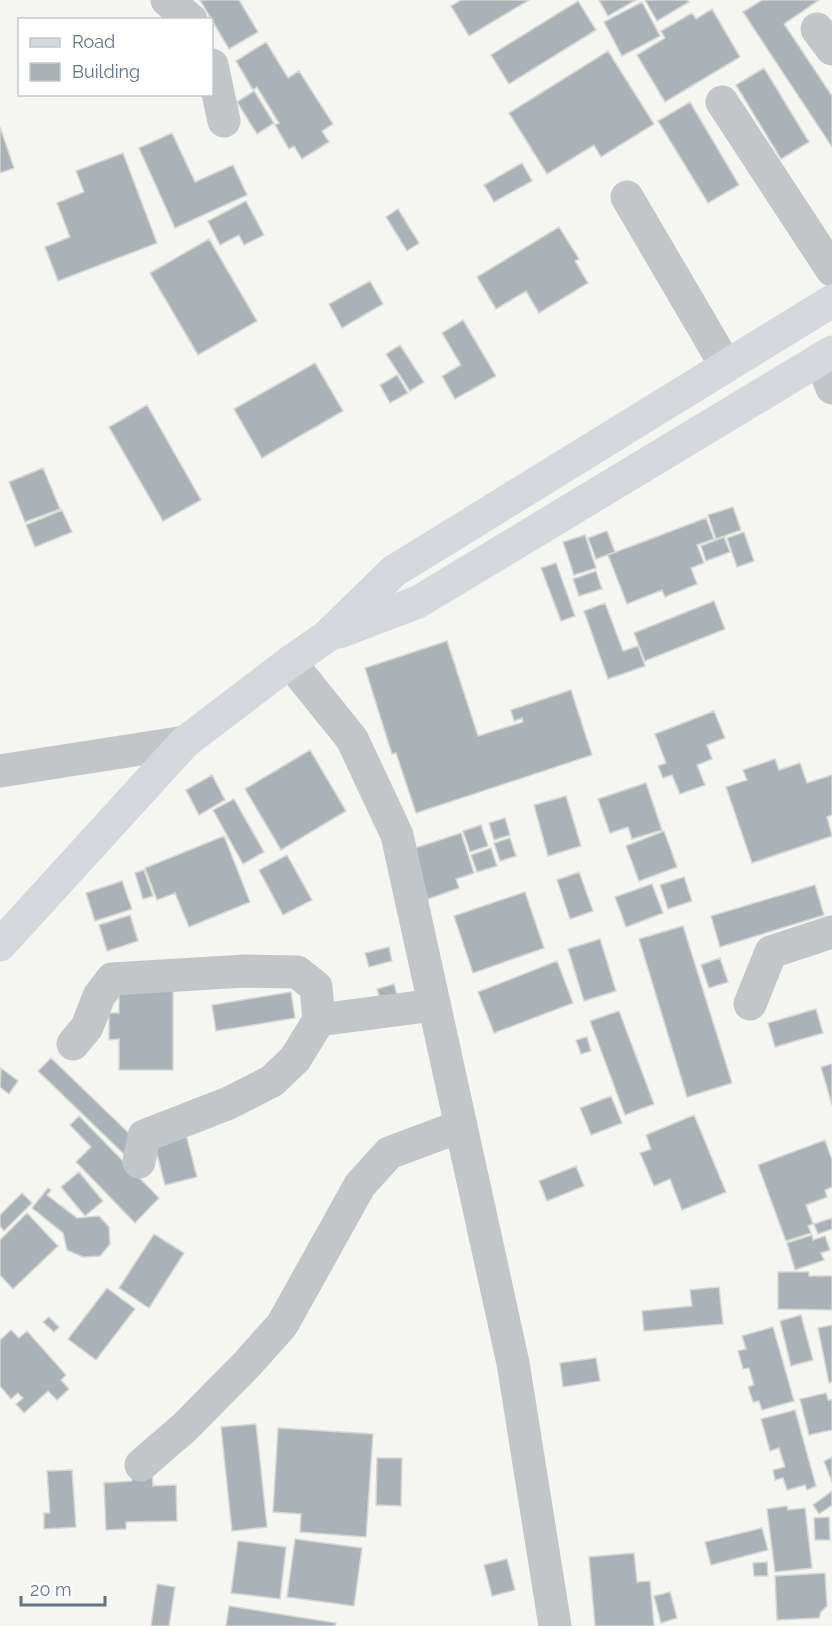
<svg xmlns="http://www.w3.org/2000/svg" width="832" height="1626" font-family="Raleway,sans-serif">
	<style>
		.building { fill: #aab2b8; stroke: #d6d6d4; stroke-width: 1.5 }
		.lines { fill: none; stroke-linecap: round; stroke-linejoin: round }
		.minor { stroke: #c2c6c9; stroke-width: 33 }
		.major { stroke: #d4d8dc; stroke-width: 33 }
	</style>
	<rect width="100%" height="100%" fill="#f5f5f1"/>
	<!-- building -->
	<path class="building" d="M200 0H239L258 32 229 49Z
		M461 0H529L469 36 451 6Z
		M599 0H636L608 16Z
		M645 0H687L689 2 657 21Z
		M762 0H819L784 24 832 96V147L743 12Z
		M578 1 596 30 509 84 491 55Z
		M642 2 660 36 622 56 604 22Z
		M712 9 740 57 665 102 637 55 665 38 661 31 692 13 696 19Z
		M266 42 288 78 299 71 333 124 322 131 329 142 302 159 294 146 289 149 275 125 279 123 257 87 253 90 236 61Z
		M608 51 654 124 601 157 594 145 547 174 509 113Z
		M764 68 809 142 781 159 736 85Z
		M254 91 274 123 257 134 237 102Z
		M690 102 739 185 708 203 658 121Z
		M0 127 14 168 0 173Z
		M172 133 195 182 233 165 247 195 175 228 139 148Z
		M123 153 157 243 58 281 45 247 70 237 57 203 84 192 76 171Z
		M522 163 532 181 494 202 484 185Z
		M246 201 264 235 244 245 239 235 220 245 208 221Z
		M398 209 419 243 407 251 386 217Z
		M559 227 579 259 575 261 588 283 539 313 526 291 496 309 477 277Z
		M209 239 257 321 198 355 150 273Z
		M370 281 383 304 342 328 329 304Z
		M463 320 496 376 455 399 442 376 461 365 442 333Z
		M400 345 424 382 410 391 386 354Z
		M315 363 343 411 262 458 234 409Z
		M397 375 408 393 390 403 380 385Z
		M147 405 201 500 163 521 109 427Z
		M43 468 60 509 25 522 9 482Z
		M733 507 741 530 716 539 708 515Z
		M62 510 72 532 35 547 26 525Z
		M706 518 714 539 697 545 704 563 691 568 697 584 665 597 662 590 627 604 608 555Z
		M607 531 615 552 596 559 588 538Z
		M744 532 754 561 737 567 727 538Z
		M585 535 596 568 574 575 563 542Z
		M724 537 730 552 706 561 701 546Z
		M556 563 575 616 561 621 541 568Z
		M596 571 602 589 579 596 573 579Z
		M714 601 725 629 645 661 634 633Z
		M605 603 623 651 638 646 645 666 608 679 584 611Z
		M447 641 478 736 523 722 522 718 514 721 511 710 571 690 592 755 416 813 396 753 392 754 365 668Z
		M714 711 725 738 707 745 712 759 697 765 705 785 680 794 672 775 663 778 658 766 666 763 655 734Z
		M310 750 346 811 281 850 245 789Z
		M775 759 779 770 800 763 807 783 832 775V815L827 817 832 836 752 863 726 787 747 780 743 770Z
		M212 775 225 800 199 815 186 790Z
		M646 783 662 830 632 839 628 827 610 833 598 799Z
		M566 796 581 846 548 856 534 805Z
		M234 799 264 852 243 864 213 810Z
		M505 818 510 835 494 840 489 823Z
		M481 825 488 846 470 852 463 831Z
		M664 831 677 867 639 881 626 846Z
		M461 833 474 873 456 879 459 888 428 899 412 849Z
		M224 836 250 902 189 927 175 893 157 900 145 868Z
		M510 838 516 856 500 861 494 843Z
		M491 848 497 866 477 872 471 855Z
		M287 855 312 900 283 915 259 870Z
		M144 870 153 896 143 899 135 873Z
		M579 872 593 911 570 919 557 880Z
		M684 877 692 901 668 909 660 885Z
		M122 881 132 909 95 921 86 893Z
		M652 884 663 913 626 927 615 897Z
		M815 885 824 915 720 947 711 916Z
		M525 892 544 948 473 973 454 916Z
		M130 915 138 941 107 951 99 925Z
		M683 926 732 1083 687 1097 639 939Z
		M600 939 616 991 584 1001 568 949Z
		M389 947 392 961 369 967 365 953Z
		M720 958 728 982 709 988 701 965Z
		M557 961 573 1003 494 1033 478 992Z
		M394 984 398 998 382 1004 377 989Z
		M119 988H173V1070H119V1039L109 1040V1013H119Z
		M291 992 295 1018 216 1031 212 1005Z
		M816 1009 823 1033 775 1047 768 1023Z
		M619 1011 654 1104 625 1115 590 1021Z
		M587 1037 591 1051 581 1054 576 1040Z
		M51 1058 140 1144 128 1158 38 1071Z
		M832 1064V1105L821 1067Z
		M1 1068 18 1081 9 1094 0 1087Z
		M611 1096 622 1123 591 1135 580 1108Z
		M694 1115 726 1192 682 1210 670 1179 654 1186 640 1153 651 1149 646 1135Z
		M79 1116 159 1198 135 1223 76 1162 91 1147 70 1125Z
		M184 1127 197 1177 165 1185 152 1135Z
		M825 1140 832 1160V1187L825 1190 827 1197 806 1205 813 1224 808 1226 811 1233 786 1241 758 1165Z
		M576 1166 584 1186 547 1201 539 1181Z
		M79 1172 103 1201 85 1216 61 1187Z
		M48 1188 51 1190 47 1195 77 1218 99 1216 109 1227 110 1244 100 1256 83 1257 67 1250 63 1233 32 1208Z
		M22 1193 32 1203 4 1231 0 1226V1215Z
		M27 1213 58 1246 13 1289 0 1275V1240Z
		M832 1218V1229L818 1234 814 1224Z
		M154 1234 184 1253 149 1308 119 1288Z
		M812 1235 813 1240 825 1236 830 1250 821 1253 824 1260 795 1270 787 1243Z
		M778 1272H809V1276H832V1310L778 1309Z
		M719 1287 723 1324 644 1331 642 1311 692 1306 690 1290Z
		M107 1288 135 1309 96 1360 68 1339Z
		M801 1315 813 1360 791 1366 780 1321Z
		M49 1317 59 1327 54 1332 43 1322Z
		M832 1325V1382L829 1383 818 1328Z
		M773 1327 794 1401 762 1410 759 1401 753 1402 748 1387 754 1385 749 1368 743 1369 738 1351 746 1349 742 1336Z
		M11 1330 19 1338 27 1331 66 1375 61 1380 69 1389 57 1400 48 1391 24 1413 16 1404 23 1398 18 1393 11 1399 0 1386V1340Z
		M596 1358 600 1381 563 1387 560 1363Z
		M826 1393 828 1400H832V1430L809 1435 800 1399Z
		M795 1410 816 1486 807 1490 805 1485 787 1490 783 1478 775 1480 773 1470 785 1467 779 1448 770 1451 761 1419Z
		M256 1424 267 1527 232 1531 221 1427Z
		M278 1428 373 1434 366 1537 300 1532 301 1514 273 1512Z
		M832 1457V1482L824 1461Z
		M377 1458H402L401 1506 376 1505Z
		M72 1470 76 1527 44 1529V1513H50L47 1471Z
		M152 1473 153 1486 176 1485 177 1521 126 1522V1529L106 1530 104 1483 132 1481V1474Z
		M832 1491V1505L819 1514 813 1505Z
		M787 1506 788 1510 805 1508 812 1568 775 1572 767 1509Z
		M829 1517 830 1540H815L814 1518Z
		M762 1528 768 1550 711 1565 705 1542Z
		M295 1539 362 1548 354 1606 287 1597Z
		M238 1541 286 1547 280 1599 231 1593Z
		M634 1553 637 1582 650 1581 654 1626H595L589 1557Z
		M507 1559 515 1590 492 1596 484 1565Z
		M767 1562 768 1576H754L753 1563Z
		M825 1573 827 1606 821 1612 819 1618 777 1620 775 1576Z
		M157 1584 175 1587 169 1626H151Z
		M670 1592 677 1618 661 1623 654 1596Z
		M229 1606 336 1623 335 1626H226Z"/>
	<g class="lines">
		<!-- minor -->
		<path class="minor" d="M167 0 191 20
			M817 29 832 49
			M212 65 224 121
			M722 102 832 270
			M627 197 726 366
			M821 359 832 388
			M290 662 352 739 397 835 513 1363 555 1626
			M0 771 185 742
			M750 1004 771 952 832 932
			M319 1020 434 1005
			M73 1044 87 1027 99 996 112 979 245 971 297 972 316 987 319 1020 295 1059 272 1081 229 1103 144 1136 139 1162
			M141 1465 185 1427 248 1363 282 1325 360 1185 389 1153 461 1126"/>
		<!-- major -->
		<path class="major" d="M339 632 418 602 832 352
			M0 945 185 742 290 662 326 637 394 571 832 301"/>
	</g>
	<!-- legend -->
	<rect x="18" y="18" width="195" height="78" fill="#ffffff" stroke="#c1c7cd" stroke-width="1.5"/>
	<rect x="30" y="38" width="30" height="9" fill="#d4d8dc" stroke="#c1c7cd" stroke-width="1.5"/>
	<text x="72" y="48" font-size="18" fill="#637483">Road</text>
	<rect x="30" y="63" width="30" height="18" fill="#aab2b8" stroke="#c1c7cd" stroke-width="1.5"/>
	<text x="72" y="78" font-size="18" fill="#637483">Building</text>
	<!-- scale -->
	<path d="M21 1596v9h84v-9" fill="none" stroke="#637483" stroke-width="3"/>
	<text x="30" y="1596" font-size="18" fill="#637483" stroke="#ffffff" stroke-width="4.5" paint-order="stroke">20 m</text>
</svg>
